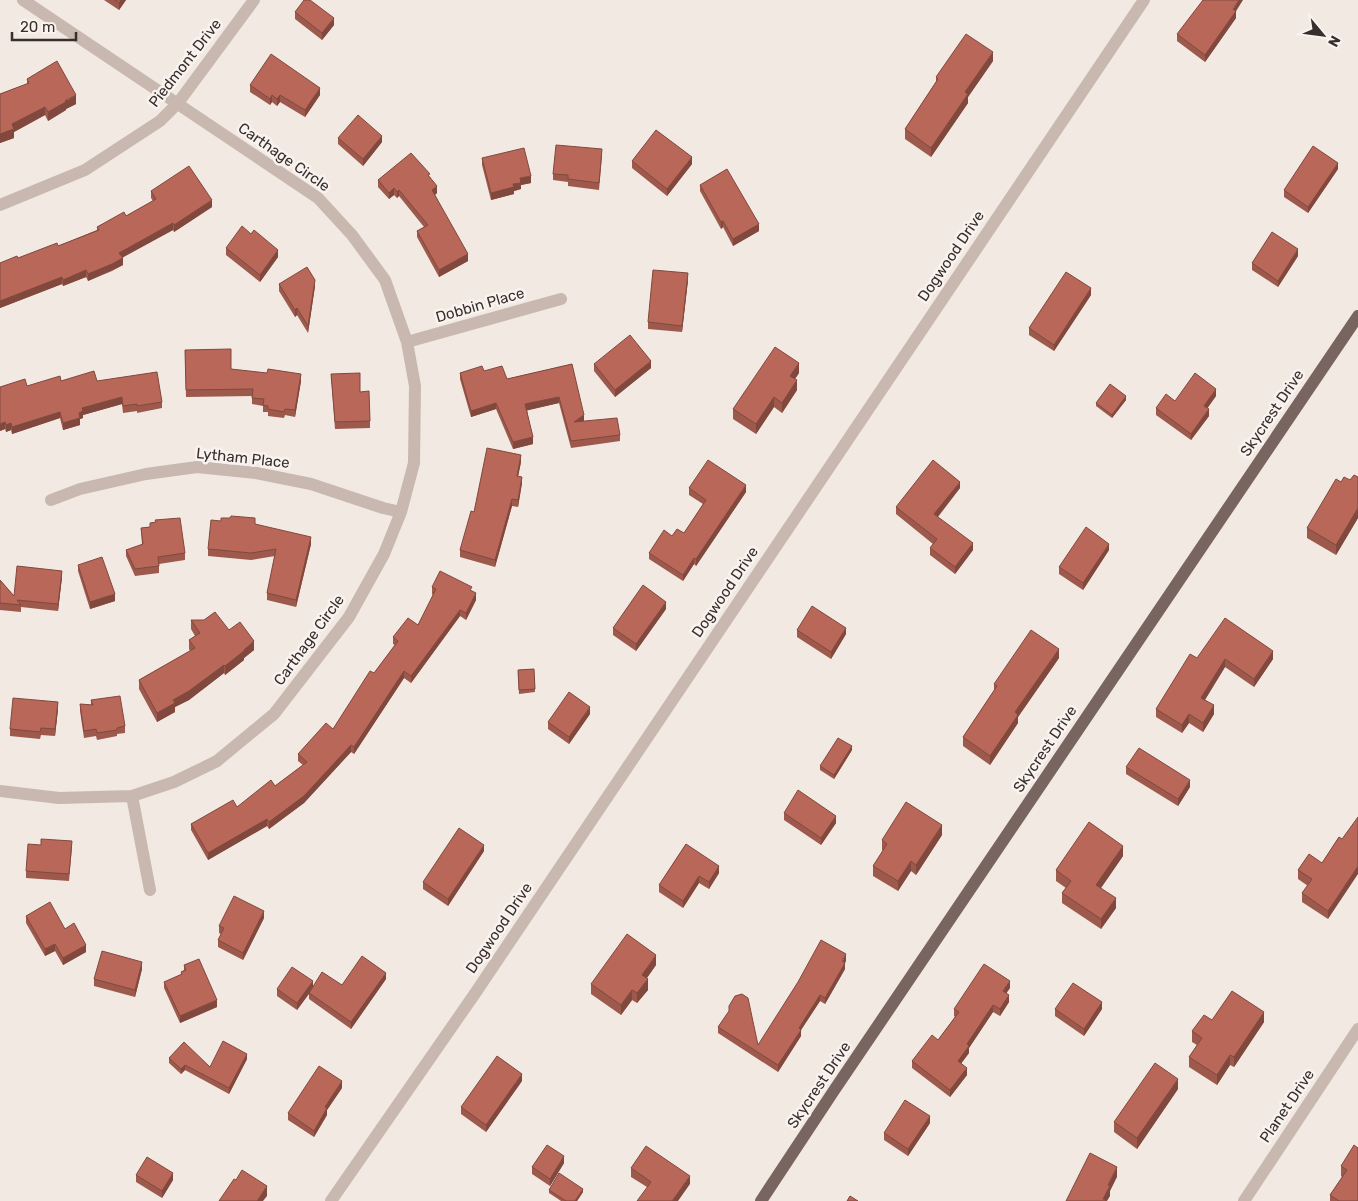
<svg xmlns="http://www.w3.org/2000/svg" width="1358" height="1201" font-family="Rubik,sans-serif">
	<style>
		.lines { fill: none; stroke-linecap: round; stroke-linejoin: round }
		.minor { stroke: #c8b8af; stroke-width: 12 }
		.major { stroke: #78655f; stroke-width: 12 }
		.wall { fill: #9e594d }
		.shaded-wall { fill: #81483e }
		.building { fill: #b86759; stroke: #81483e }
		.labels { text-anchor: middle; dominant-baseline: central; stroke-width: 5; stroke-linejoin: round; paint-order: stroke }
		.street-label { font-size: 15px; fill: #382f2c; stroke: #f9f3ef }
	</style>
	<rect width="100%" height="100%" fill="#f1e9e2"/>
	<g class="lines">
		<!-- minor -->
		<path class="minor" d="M0 205 85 170 160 121 178 103 254 0
			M407 342 561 299
			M51 500 80 489 146 474 197 467 256 473 311 484 383 508 401 512
			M0 791 59 798 132 796 174 782 217 761 274 714 349 617 384 554 401 512 414 463 415 386 407 342 385 280 352 235 318 198 23 0
			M132 796 150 890
			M331 1201 476 992 1144 0
			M1244 1201 1358 1029"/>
		<!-- major -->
		<path class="major" d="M761 1201 833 1092 1358 316"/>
	</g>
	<!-- wall -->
	<path class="wall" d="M104 0H126L119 10Z
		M1236 11V18L1205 62 1177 41V34Z
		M295 12 334 25 322 40 295 19Z
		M993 61 968 97V103L931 157 905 139V129L936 82V77Z
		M27 79 76 104 66 109V110L48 121 45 115 14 132V138L0 143V94L27 84Z
		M250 85 320 95 305 117 280 102 277 106 272 102 270 105 250 92Z
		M338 138 382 142 363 166 338 144Z
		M602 156 599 190 568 186V182L553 180V174Z
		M482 158 531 183 521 185V189L514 191V194L491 200 482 165Z
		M632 161 692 164 667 196 632 168Z
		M1338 169 1308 213 1284 197V190Z
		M430 177 437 193 435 195 468 261 439 277 417 237V231L424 227 399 196 397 198 394 195 389 199 378 187V180Z
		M700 185 759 231 733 246 723 227 721 229 700 191Z
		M151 191 212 207 174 232 173 230 122 258 123 265 112 271 88 281 86 277 63 286 62 284 0 308V263L18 258 58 246 97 230V227L126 216 153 201 151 198Z
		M226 248 278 257 260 282 226 255Z
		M1298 256 1278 287 1252 270V263Z
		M688 280 682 332 648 329V322Z
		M279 284 315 286 308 333 297 315 295 317 279 291Z
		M1091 295 1054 351 1029 335V328Z
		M185 350 231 369 301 381 295 417 285 415 284 418 268 416V412H263V406L252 404V396L186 397Z
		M572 364 584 421 620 435V441L571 448 559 403 527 410 533 444 513 449 496 409 471 417 460 379V373L484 371 507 379Z
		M594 364 651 368 615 397 594 371Z
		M799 373 795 379 797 390 782 413 774 407 756 434 733 419V409Z
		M331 374 360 392 370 421V428L335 429Z
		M61 381H97L162 402V408L137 413V411L123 413 122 404 83 415V418L80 419V425L63 430 60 418 12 434 11 430 6 432 5 429 0 431 27 386Z
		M1216 396 1207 408 1209 416 1191 440 1156 415V408L1175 401Z
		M1126 400 1112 418 1096 406V403Z
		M521 462 518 476 522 483 518 507 512 506 495 567 460 557V550L474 512Z
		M1358 477V518L1336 555 1307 538V528L1341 482Z
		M689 488 746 492 696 566 694 564 683 581 649 559V553L672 536 684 533 703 504 689 495Z
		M960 488 938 517 973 550 955 574 930 555V548L933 544 896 514V507Z
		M150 523 185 553V560L159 564V573L135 576 126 556V550L142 545 141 528 150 527Z
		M255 524 311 544 296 607 267 600V593L275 556 251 560 208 556V549Z
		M1109 550 1083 590 1059 574V567Z
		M78 565 115 601 90 609 78 571Z
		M62 577 58 611 21 607V612L0 610V580L14 596Z
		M432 587 472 591 476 600 466 620 460 616 411 683 404 678 354 754 351 752 304 803 269 829 267 826 208 860 191 830V824L237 807 275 786 303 765 298 761V754L333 729 395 645 393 644V637L418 625 433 595 432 594Z
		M666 609 636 651 613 635V628Z
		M191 620 229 630 254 650 244 658V660L225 675 224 673 189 700 175 707V712L157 722 139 689V680L190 651 189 649V640L195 636 191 629Z
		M797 630 846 634 831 659 797 637Z
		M1059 658 1018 717V723L990 765 963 746V737L994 691V684Z
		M1197 658 1273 659 1254 687 1225 667 1205 700 1214 714 1203 732 1189 723 1182 733 1156 717V709Z
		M534 669 535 692 519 694 518 670Z
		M91 700 125 726V733L117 734V736L97 740 96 736 84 738 80 711V704L91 705Z
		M58 709 55 736 41 735 40 739 10 736V729Z
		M590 714 569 744 548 729V722Z
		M852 750 834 779 820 770V766Z
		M1126 767 1190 787 1178 806 1126 774Z
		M784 813 836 823 821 845 784 820Z
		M942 835 916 875 911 871 898 891 873 876V866L883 851 882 850V840Z
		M1339 837 1328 919 1302 902V893L1308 886 1298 879V870L1322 863Z
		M686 844 719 873 709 889 699 883 683 908 659 892V885Z
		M72 847 69 881 26 878V871Z
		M484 851 448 906 423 889V882Z
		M1123 856 1101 888 1116 908 1101 929 1062 903V893L1066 888 1056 881V870Z
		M26 916 65 929 86 952 63 965 55 951 45 956 26 923Z
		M264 918 243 960 218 947V940L221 934 219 933V926Z
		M846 961 845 963V969L825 1004 820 1001 801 1030V1036L778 1072 718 1033V1027L729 1012V1006L758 1045Z
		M184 965 217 1007 180 1023 164 988V982L181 975V972L184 970Z
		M656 965 646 979 648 990 637 1003 632 1000 621 1015 591 994V984Z
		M142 969 135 997 94 986V979Z
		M386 979 351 1029 309 999V994L297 1010 277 996V989L342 985Z
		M1010 988 1006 993 1009 1002 1000 1016 993 1012 969 1048V1053L961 1063 967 1075 950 1097 912 1068V1061L938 1040 955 1017 954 1016V1009Z
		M1055 1009H1102L1084 1036 1055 1016Z
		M1212 1020 1264 1022 1234 1067 1230 1065 1217 1085 1189 1067V1057L1197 1045 1192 1042V1031Z
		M169 1058 210 1067 247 1059 229 1094 185 1070 181 1074 169 1063Z
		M522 1081 486 1132 461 1114V1107Z
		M342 1088 327 1110V1115L314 1137 288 1120V1113Z
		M1178 1089 1137 1149 1114 1132V1122Z
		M930 1123 908 1156 884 1140V1133Z
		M1358 1148V1201H1330V1195L1342 1177 1341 1176V1166Z
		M564 1163 550 1186 532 1174V1167Z
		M631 1168 690 1184 647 1187 631 1177Z
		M136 1175 173 1180 162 1198 136 1182Z
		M549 1190 583 1192 577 1201H561L549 1193Z"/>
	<!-- shaded-wall -->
	<path class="shaded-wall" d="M121 0H126L119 10V3Z
		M1239 0H1243L1233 16 1236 11V18L1205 62V55Z
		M334 18V25L322 40V33Z
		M993 52V61L968 97V103L931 157V148L965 92Z
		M320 88V95L305 117V110Z
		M76 95V104L66 109V110L48 121V112Z
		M272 95V102L270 105V99Z
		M280 95V102L277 106V99Z
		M45 107V115L14 132V138L0 143V134L12 124Z
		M382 136V142L363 166V159Z
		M692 157V164L667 196V189Z
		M1338 163V169L1308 213V207Z
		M531 176V183L521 185V189L514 191V194L491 200V193L513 184 520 178Z
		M437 186V193L432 197V190Z
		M394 188V195L389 199V193Z
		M399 190V196L397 198V192Z
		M212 200V207L174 232V225Z
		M723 221V227L721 229V222Z
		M173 223V230L119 259V253Z
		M759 224V231L733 246V239Z
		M1298 249V256L1278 287V281Z
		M278 250V257L260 282V275Z
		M468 254V261L439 277V270Z
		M123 258V265L88 281V274Z
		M86 270V277L63 286V280Z
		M688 273V280L682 332V326Z
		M62 277V284L0 308V301Z
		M315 280V286L308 333V326Z
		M1091 288V295L1054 351V345Z
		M297 308V315L295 317V310Z
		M651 361V368L615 397V390Z
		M799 363V373L790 386V376Z
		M301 374V381L295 417V410Z
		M797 380V390L782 413V403Z
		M1216 389V396L1204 413V406Z
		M1126 396V400L1112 418V415Z
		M122 397V404L83 415V418L80 419V425L63 430V423L79 413 82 408Z
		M559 397V403L525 411V404Z
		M774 397V407L756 434V424Z
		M496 403V409L471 417V411Z
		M1209 409V416L1191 440V434Z
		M60 412V418L12 434V427Z
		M584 415V421L574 422Z
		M5 422V429L0 431V424Z
		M11 423V430L6 432V425Z
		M533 437V444L513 449V442Z
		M521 455V462L517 482V476Z
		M522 477V483L518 507V500Z
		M960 482V488L934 521V514Z
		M746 485V492L696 566V559Z
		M512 499V506L495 567V560Z
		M1358 508V518L1336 555V545Z
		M311 537V544L296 607V600Z
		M973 543V550L955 574V567Z
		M1109 544V550L1083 590V583Z
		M694 558V564L683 581V575Z
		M62 571V577L58 611V604Z
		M476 593V600L466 620V613Z
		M115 594V601L90 609V602Z
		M666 602V609L636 651V644Z
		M460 610V616L411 683V676Z
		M846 628V634L831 659V652Z
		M254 641V650L244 658V660L225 675V666Z
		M1059 649V658L1018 717V723L990 765V756L1015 712Z
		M1273 651V659L1254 687V679Z
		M1225 659V667L1201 706V698Z
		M224 665V673L189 700 175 707V712L157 722V713L173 700Z
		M404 671V678L354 754V747Z
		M58 702V709L55 736V729Z
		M1214 705V714L1203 732V723Z
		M590 707V714L569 744V737Z
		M1189 714V723L1182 733V725Z
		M351 745V752L304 803 269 829V822Z
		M852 746V750L834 779V775Z
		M1190 780V787L1178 806V799Z
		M836 816V823L821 845V838Z
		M267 819V826L208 860V853Z
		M942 825V835L916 875V865Z
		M484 845V851L448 906V899Z
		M1123 846V856L1096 895V885Z
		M911 861V871L898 891V881Z
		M719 866V873L709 889V882Z
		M1358 866V874L1328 919V911Z
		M699 876V883L683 908V901Z
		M1116 898V908L1101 929V919Z
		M264 911V918L243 960V953Z
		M55 944V951L45 956V949Z
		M86 945V952L63 965V958Z
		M846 954V961L842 968 845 963V969L825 1004V998Z
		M656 955V965L642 985V975Z
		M142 962V969L135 997V990Z
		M386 973V979L351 1029V1022Z
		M648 979V990L637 1003V993Z
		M313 981V988L297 1010V1003Z
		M1010 981V988L1003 998V991Z
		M632 990V1000L621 1015V1005Z
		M820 995V1001L801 1030V1036L778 1072V1065L799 1028Z
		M1009 995V1002L1000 1016V1009Z
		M217 1000V1007L180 1023V1016Z
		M1102 1002V1009L1084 1036V1029Z
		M993 1005V1012L969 1048V1053L958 1068V1061L967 1044Z
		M1264 1012V1022L1234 1067V1057Z
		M247 1054V1059L229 1094V1088Z
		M1230 1055V1065L1217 1085V1075Z
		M185 1065V1070L181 1074V1069Z
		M967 1068V1075L950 1097V1090Z
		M522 1074V1081L486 1132V1125Z
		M1178 1079V1089L1137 1149V1138Z
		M342 1081V1088L327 1110V1115L314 1137V1131L325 1107Z
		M930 1116V1123L908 1156V1149Z
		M564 1156V1163L550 1186V1179Z
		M1117 1167V1177L1110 1191V1196L1107 1201 1103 1199 1108 1185Z
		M173 1173V1180L162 1198V1191Z
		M690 1176V1184L678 1201H672Z
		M267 1186V1196L263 1201H257Z
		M583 1189V1192L577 1201H575Z"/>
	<!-- building -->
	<path class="building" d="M115 0H121L119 3Z
		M304 0H310L334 18 322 33 295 12Z
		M1203 0H1239L1233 9 1236 11 1205 55 1177 34Z
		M966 34 993 52 965 92 968 94 931 148 905 129 938 79 936 77Z
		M271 54 320 88 305 110 280 95 277 99 272 95 270 99 250 85Z
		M57 61 76 95 65 101 66 102 48 112 45 107 12 124 14 129 0 134V94L29 83 27 79Z
		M358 115 382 136 363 159 338 138Z
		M656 130 692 157 667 189 632 161Z
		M556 145 602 149 599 183 568 179V175L553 174Z
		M1313 146 1338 163 1308 207 1284 190Z
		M524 148 531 176 520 178 521 183 513 184 514 187 491 193 482 158Z
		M411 153 430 174 428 175 437 186 432 190 468 254 439 270 417 231 428 225 399 190 397 192 394 188 389 193 378 180Z
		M189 166 212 200 174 225 173 223 119 253 123 258 112 264 88 274 86 270 63 280 62 277 0 301V263L17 256 18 258 57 243 58 246 99 230 97 227 124 212 126 216 156 199 151 191Z
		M727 169 759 224 733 239 723 221 721 222 700 185Z
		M242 226 251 234 254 230 278 250 260 275 226 248Z
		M1272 232 1298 249 1278 281 1252 263Z
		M307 267 315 280 308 326 297 308 295 310 279 284Z
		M653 270 688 273 682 326 648 322Z
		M1066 272 1091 288 1054 345 1029 328Z
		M630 335 651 361 615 390 594 364Z
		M775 347 799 363 790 376 797 380 782 403 774 397 756 424 733 409Z
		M231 349V369L267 373 268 369 301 374 295 410 285 409 284 412 268 409V406L263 405 264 399 252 398 253 389 186 390 185 350Z
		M572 364 584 415 574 422 617 418 620 435 571 441 559 397 525 404 533 437 513 442 496 403 471 411 460 373 482 366 484 371 502 366 507 379Z
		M94 371 97 381 157 372 162 402 137 406V404L123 406 122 397 82 408 83 411 79 413 80 418 63 423 60 412 12 427 11 423 6 425 5 422 0 424V387L25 379 27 386 60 376 61 381Z
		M360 373V392L369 391 370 421 335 422 331 374Z
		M1195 373 1216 389 1204 406 1209 409 1191 434 1156 408 1166 394 1175 401Z
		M1110 384 1126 396 1112 415 1096 403Z
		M487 448 521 455 517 476 522 477 518 500 512 499 495 560 460 550 471 511 474 512Z
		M708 460 746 485 696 559 694 558 683 575 649 553 664 530 672 536 677 529 684 533 706 500 689 488Z
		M933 460 960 482 934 514 973 543 955 567 930 548 937 539 896 507Z
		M1354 475 1358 477V508L1336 545 1307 528 1336 479 1341 482 1344 477 1350 480Z
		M231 516 255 518V524L311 537 296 600 267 593 276 549 251 553 208 549 211 520 221 521V518H230Z
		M180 518 185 553 158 557 159 566 135 569 126 550 143 544 141 528 150 527V523L156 522 155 520Z
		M1086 527 1109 544 1083 583 1059 567Z
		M102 557 115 594 90 602 78 565Z
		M17 566 62 571 58 604 17 600 21 605 0 603V580L14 596Z
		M440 571 472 587 470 590 476 593 466 613 460 610 411 676 404 671 354 747 351 745 304 796 269 822 267 819 208 853 191 824 233 800 237 807 271 780 275 786 307 762 298 754 326 723 333 729 370 671 374 673 398 641 393 637 408 618 418 625 436 589 432 587Z
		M643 585 666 602 636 644 613 628Z
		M812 606 846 628 831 652 797 630Z
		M215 612 229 630 240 622 254 641 244 650V651L225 666 224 665 189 691 173 700 175 703 157 713 139 680 195 648 189 640 200 633 191 620H204Z
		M1225 618 1273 651 1254 679 1225 659 1201 698 1214 705 1203 723 1189 714 1182 725 1156 709 1190 654 1197 658Z
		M1031 630 1059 649 1015 712 1018 715 990 756 963 737 997 686 994 684Z
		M534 669 535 689 519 690 518 670Z
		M569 692 590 707 569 737 548 722Z
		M120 696 125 726 117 728V730L97 733 96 729 84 731 80 704 93 705 91 700Z
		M13 698 58 702 55 729 41 728 40 732 10 729Z
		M838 738 852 746 834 775 820 766Z
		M1139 748 1190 780 1178 799 1126 767Z
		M798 790 836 816 821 838 784 813Z
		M906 802 942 825 916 865 911 861 898 881 873 866 887 844 882 840Z
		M1358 817V866L1328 911 1302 893 1312 879 1298 870 1309 854 1322 863 1339 837 1342 839Z
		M1089 822 1123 846 1096 885 1116 898 1101 919 1062 893 1071 881 1056 870Z
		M459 828 484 845 448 899 423 882Z
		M41 839 72 841 69 874 26 871 28 844 41 845Z
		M686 844 719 866 709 882 699 876 683 901 659 885Z
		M234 896 264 911 243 953 218 940 224 928 219 926Z
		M50 902 65 929 74 923 86 945 63 958 55 944 45 949 26 916Z
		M627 934 656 955 642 975 648 979 637 993 632 990 621 1005 591 984Z
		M821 940 846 954 842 961 845 963 825 998 820 995 799 1028 801 1030 778 1065 718 1027 729 1011V1006L735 996 742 994 748 998 758 1045 798 982Z
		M102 951 142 962 135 990 94 979Z
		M362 956 386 973 351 1022 309 993 322 972 342 985Z
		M199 959 217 1000 180 1016 164 982 182 974 181 972 186 970 184 965Z
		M984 964 1010 981 1003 991 1009 995 1000 1009 993 1005 967 1044 969 1046 958 1061 967 1068 950 1090 912 1061 932 1035 938 1040 959 1012 954 1009Z
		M292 967 313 981 297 1003 277 989Z
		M1073 983 1102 1002 1084 1029 1055 1009Z
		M1232 991 1264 1012 1234 1057 1230 1055 1217 1075 1189 1057 1202 1038 1192 1031 1204 1015 1212 1020Z
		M223 1041 247 1054 229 1088 185 1065 181 1069 169 1058 184 1042 210 1067Z
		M497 1056 522 1074 486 1125 461 1107Z
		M1155 1063 1178 1079 1137 1138 1114 1122Z
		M319 1066 342 1081 325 1107 327 1108 314 1131 288 1113Z
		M905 1100 930 1116 908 1149 884 1133Z
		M547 1145 564 1156 550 1179 532 1167Z
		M1354 1145 1358 1148V1201H1339L1330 1195 1347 1170 1341 1166Z
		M646 1146 690 1176 672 1201H637L651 1182 631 1168Z
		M1090 1153 1117 1167 1108 1185 1110 1186 1103 1199 1107 1201H1066Z
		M147 1157 173 1173 162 1191 136 1175Z
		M242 1170 267 1186 257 1201H219L234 1179 236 1180Z
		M559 1173 583 1189 575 1201H566L549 1190Z
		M850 1196 858 1201H847Z"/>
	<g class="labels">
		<!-- street labels -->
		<g class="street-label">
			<text transform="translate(185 63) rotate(-52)">Piedmont Drive</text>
			<text transform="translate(284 157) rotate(35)">Carthage Circle</text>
			<text transform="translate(951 256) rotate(-56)">Dogwood Drive</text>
			<text transform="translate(480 305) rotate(-16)">Dobbin Place</text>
			<text transform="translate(1272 413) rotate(-56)">Skycrest Drive</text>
			<text transform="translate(243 458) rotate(6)">Lytham Place</text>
			<text transform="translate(725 592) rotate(-56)">Dogwood Drive</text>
			<text transform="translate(309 640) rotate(-54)">Carthage Circle</text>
			<text transform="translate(1045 749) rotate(-56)">Skycrest Drive</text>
			<text transform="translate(499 928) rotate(-56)">Dogwood Drive</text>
			<text transform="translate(819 1085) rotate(-56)">Skycrest Drive</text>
			<text transform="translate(1287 1106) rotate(-56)">Planet Drive</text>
		</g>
	</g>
	<!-- north arrow -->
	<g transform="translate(1323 35) rotate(119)" stroke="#f9f3ef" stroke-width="4" paint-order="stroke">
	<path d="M0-4L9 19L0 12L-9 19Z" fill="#382f2c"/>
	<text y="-8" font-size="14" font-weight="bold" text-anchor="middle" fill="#382f2c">N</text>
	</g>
	<!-- scale -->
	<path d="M12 32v8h64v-8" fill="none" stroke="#382f2c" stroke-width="2.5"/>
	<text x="20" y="32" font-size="15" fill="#382f2c" stroke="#f9f3ef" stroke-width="4" paint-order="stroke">20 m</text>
</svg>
